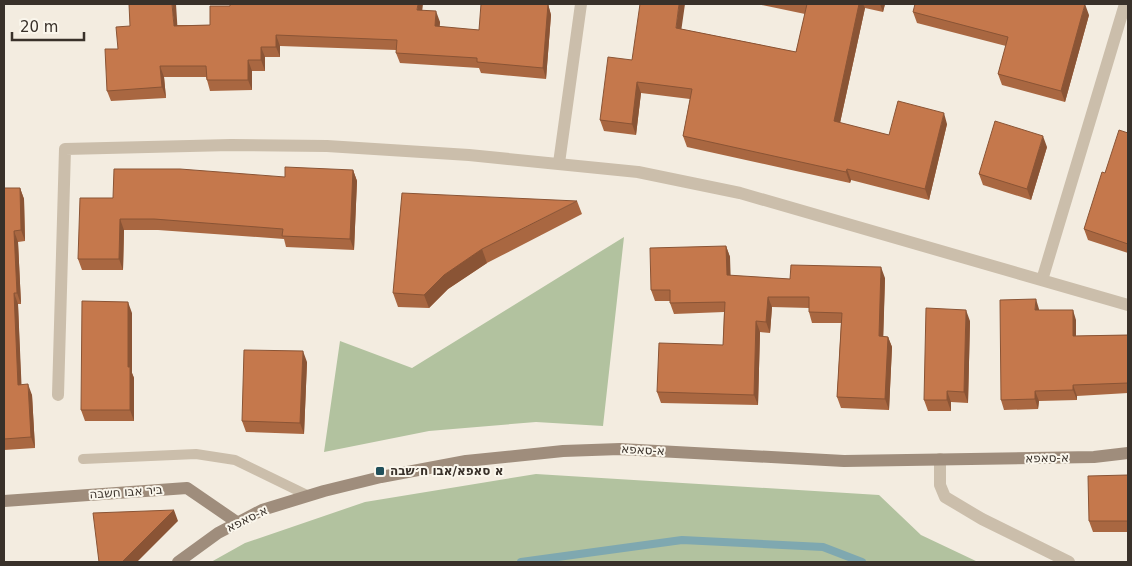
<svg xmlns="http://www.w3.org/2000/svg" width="1132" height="566" font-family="'DejaVu Sans',Heebo,sans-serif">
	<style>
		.green { fill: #b2c29f }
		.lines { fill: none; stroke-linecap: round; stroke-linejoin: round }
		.stream { stroke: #7fa8b0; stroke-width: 8 }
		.lane { stroke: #cbbeab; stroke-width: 10 }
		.street { stroke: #cbbeab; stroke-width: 12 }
		.secondary { stroke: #9f8d7c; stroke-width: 12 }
		.wall { fill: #a96741 }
		.shaded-wall { fill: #8a5435 }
		.building { fill: #c5784c; stroke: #8a5435 }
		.poi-dot { fill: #20505b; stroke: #faf6ec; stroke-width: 2 }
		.labels { text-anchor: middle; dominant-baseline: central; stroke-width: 4; stroke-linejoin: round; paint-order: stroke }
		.street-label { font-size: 12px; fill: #39312a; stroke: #faf6ec }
		.poi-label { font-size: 12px; font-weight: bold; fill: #39312a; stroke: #faf6ec; text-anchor: start }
	</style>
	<rect width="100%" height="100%" fill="#f3ece0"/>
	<!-- green -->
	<path class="green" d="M624 237 603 426 536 422 429 431 324 452 340 341 412 368Z
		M536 474 879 495 921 535 978 562H211L245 543 365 502Z"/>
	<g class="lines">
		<!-- stream -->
		<path class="stream" d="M521 562 682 540 823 547 862 562"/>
		<!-- lane -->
		<path class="lane" d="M83 459 196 454 235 460 309 496"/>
		<!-- street -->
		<path class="street" d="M559 163 581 4
			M1042 280 1125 4
			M58 395 65 149 231 145 327 146 469 155 638 172 740 193 1128 305
			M940 459V485L945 497 982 519 1069 562"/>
		<!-- secondary -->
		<path class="secondary" d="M4 501 187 488 238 523
			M178 562 218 533 262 510 324 491 381 477 466 461 563 451 620 449 844 461 1094 457 1128 453"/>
	</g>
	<!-- wall -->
	<path class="wall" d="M548 4 551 15 546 79 481 73 479 68 400 63 396 53V50L280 46V57H265V71H252V90L210 91 207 80 206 77H164L166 98 111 101 107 91 118 49 177 25H210L230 6 422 10 440 22 439 27 479 30Z
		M757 4H885L883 12 865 8 840 123 889 135 947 124 929 200 851 180 850 183 687 147 683 136 690 99 641 93 636 135 604 131 600 120 632 60 681 29 796 52 805 14Z
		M913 12 1089 15 1065 102 1002 85 998 74 1006 46 917 23Z
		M1128 133V253L1088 240 1084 229 1105 173Z
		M1047 147 1031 200 983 185 979 174Z
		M353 170 357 181 354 250 286 247 284 239 158 230H124L123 270H82L78 259 113 198 285 177Z
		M4 188H20L24 199 25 241 18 242 21 304H18L21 385 32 395 35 448 4 450Z
		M577 201 582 214 487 263 448 289 429 308 398 307 393 293Z
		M726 246 730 257V276L790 279 885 278 883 336 888 337 892 347 889 410 841 408 837 397 841 323H812L809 312V308L772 307 770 333 760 332 758 405 661 403 657 392 723 345 724 312 674 314 670 303V301H655L651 290Z
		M1039 310 1076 320V336L1128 335V393L1077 396V400L1039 401 1038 409 1004 410 1001 400Z
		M132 313V373L134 378V421H85L81 410Z
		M970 321 968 403 951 402V411H928L924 400Z
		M307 362 304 434 246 432 242 421Z
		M1128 475V532H1093L1089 521Z"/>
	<!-- shaded-wall -->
	<path class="shaded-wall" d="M172 4H176L178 36 174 26Z
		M418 4H423L421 21 417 10Z
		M548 4 551 15 546 79 543 68Z
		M679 4H685L680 39 676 28Z
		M859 4H863L865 8 838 132 834 121Z
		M880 4H885L883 12Z
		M1085 4 1089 15 1065 102 1061 91Z
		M436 11 440 22 439 37 435 26Z
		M276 35 280 46V57L276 47Z
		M261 47 265 57V71L261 60Z
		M248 60 252 71V90L248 80Z
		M160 66 164 77 166 98 162 87Z
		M637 82 641 93 636 135 632 124Z
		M944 113 947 124 929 200 925 189Z
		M1043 136 1047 147 1031 200 1027 189Z
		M847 169 851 180 850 183 846 172Z
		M353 170 357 181 354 250 350 239Z
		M20 188 24 199 25 241 21 230Z
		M120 219 124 230 123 270 119 259Z
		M14 231 18 242 21 304 17 293Z
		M726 246 730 257 731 286 727 275Z
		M482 249 487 263 448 289 429 308 424 295 444 275Z
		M881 267 885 278 883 347 879 336Z
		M14 293 18 304 22 396 18 385Z
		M768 297 772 307 770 333 766 322Z
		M1036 299 1039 309V320L1035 310Z
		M128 302 132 313V373L134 378V421L130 410 128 367Z
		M966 310 970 321 968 403 964 392Z
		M1073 310 1076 320V347L1073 336Z
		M756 321 760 332 758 405 754 395Z
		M888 337 892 347 889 410 885 399Z
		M303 351 307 362 304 434 300 423Z
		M28 384 32 395 35 448 31 437Z
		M1073 385 1077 396V400L1073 390Z
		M947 391 951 402V411L947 400Z
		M1035 391 1039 401 1038 409 1035 399Z
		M174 510 178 521 137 562H122Z"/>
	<!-- building -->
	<path class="building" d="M129 4H172L174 26 210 25V6H230V4H418L417 10 436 11 435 26 479 30 481 4H548L543 68 477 62V58L396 53 397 40 276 35V47H261V60H248V80H207L206 66H160L162 87 107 91 105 49H118L116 27 130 26Z
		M640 4H679L676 28 796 52 807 4H805H859L834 121 889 135 898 101 944 113 925 189 847 169 846 172 683 136 692 89 637 82 632 124 600 120 608 57 632 60Z
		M915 4H1085L1061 91 998 74 1008 37 913 12Z
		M995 121 1043 136 1027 189 979 174Z
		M1119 130 1128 133V244L1084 229 1102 172 1105 173Z
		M285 167 353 170 350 239 282 236 283 229 154 219H120L119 259H78L80 198H113L114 169H180L285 177Z
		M4 188H20L21 230 14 231 17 293H14L18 385 28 384 31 437 4 439Z
		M402 193 577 201 482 249 444 275 424 295 393 293Z
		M726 246 727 275 790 279 791 265 881 267 879 336 888 337 885 399 837 397 842 313 809 312V297H768L766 322 756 321 754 395 657 392 659 343 723 345 725 302 670 303V290H651L650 248Z
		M1036 299 1035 310H1073V336L1128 335V383L1073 385V390L1035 391V399L1001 400 1000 300Z
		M82 301 128 302V367H130V410H81Z
		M926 308 966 310 964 392 947 391V400H924Z
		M244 350 303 351 300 423 242 421Z
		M1128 475V521H1089L1088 476Z
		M174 510 122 562H99L93 513Z"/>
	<!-- markers -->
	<rect class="poi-dot" x="375" y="466" width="10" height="10" rx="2.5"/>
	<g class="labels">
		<!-- street labels -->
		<g class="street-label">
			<text transform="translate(643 450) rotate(3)">א-סאפא</text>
			<text transform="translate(1047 458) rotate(-1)">א-סאפא</text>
			<text transform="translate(126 492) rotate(-4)">ביר אבו חשבה</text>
			<text transform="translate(247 519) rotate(-26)">א-סאפא</text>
		</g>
		<!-- poi labels -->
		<g class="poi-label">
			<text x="390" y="471">א סאפא/אבו ח׳שבה</text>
		</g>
	</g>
	<!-- border -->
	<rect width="1132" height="566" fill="none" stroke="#39312a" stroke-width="10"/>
	<!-- scale -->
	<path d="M12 32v8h72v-8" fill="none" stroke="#39312a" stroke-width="2.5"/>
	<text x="20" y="32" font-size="15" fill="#39312a" stroke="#faf6ec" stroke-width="4" paint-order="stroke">20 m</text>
</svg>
